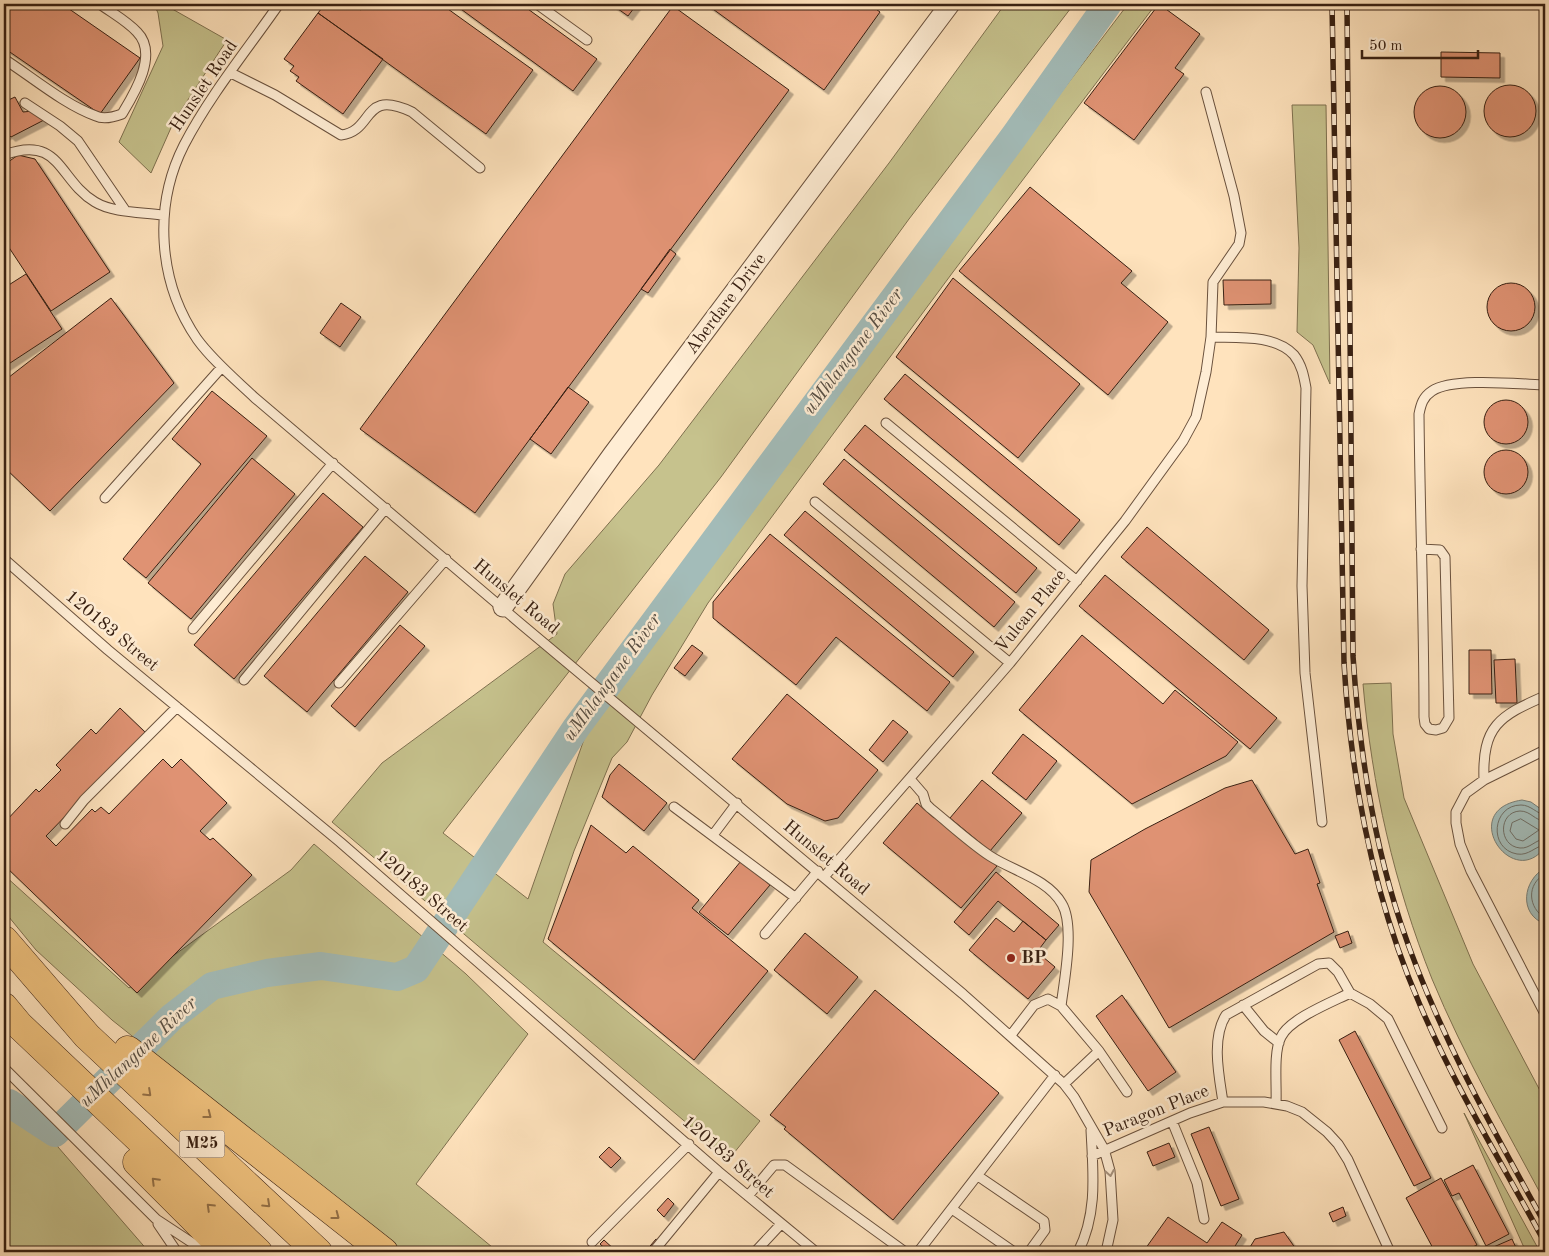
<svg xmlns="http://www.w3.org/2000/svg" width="1549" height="1256" font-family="'Old Standard TT',serif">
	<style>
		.green { fill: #c6c28d; stroke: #7f7150 }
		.water { fill: #a3bcb9; stroke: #787e76 }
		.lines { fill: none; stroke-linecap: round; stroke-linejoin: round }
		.shore { stroke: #6e6e66; stroke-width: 1 }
		.river { stroke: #a3bcb9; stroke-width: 28 }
		.building { fill: #df9273; stroke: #382012; filter: url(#shadow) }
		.service-casing { stroke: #6a513d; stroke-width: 11 }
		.minor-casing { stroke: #6a513d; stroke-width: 21 }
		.primary-casing { stroke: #382012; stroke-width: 29 }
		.service { stroke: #ffedd4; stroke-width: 9 }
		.minor { stroke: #ffedd4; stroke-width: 19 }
		.primary { stroke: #f0c27e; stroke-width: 28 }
		.rail-casing { stroke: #382012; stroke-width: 5.5 }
		.rail { stroke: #ffedd4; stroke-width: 4; stroke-dasharray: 11; stroke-linecap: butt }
		.oneway { stroke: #947148 }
		.oneway2 { stroke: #a5917d }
		.poi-dot { fill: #8f2418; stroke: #ffedd4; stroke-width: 2 }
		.labels { text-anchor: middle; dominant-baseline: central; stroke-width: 5; stroke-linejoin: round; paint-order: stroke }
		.shield { fill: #ffedd4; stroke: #745e4c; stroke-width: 1 }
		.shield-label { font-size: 16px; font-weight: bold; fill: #382012 }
		.street-label { font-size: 18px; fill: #382012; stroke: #ffedd4 }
		.poi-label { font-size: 18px; font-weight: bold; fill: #382012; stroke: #ffedd4; text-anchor: start }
		.water-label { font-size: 19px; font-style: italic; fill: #584f44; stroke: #ffedd4 }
	</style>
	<defs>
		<filter id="shadow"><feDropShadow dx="4.5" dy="4.5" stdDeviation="0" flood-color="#0004"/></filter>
	</defs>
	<rect width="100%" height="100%" fill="#ffe3bd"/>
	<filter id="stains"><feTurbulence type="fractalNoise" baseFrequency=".004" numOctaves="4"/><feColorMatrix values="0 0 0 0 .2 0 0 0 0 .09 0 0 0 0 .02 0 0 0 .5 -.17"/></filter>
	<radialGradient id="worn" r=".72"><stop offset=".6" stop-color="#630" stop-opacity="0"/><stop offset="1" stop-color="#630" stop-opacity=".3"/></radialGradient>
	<!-- green -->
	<path class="green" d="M154 4H168L167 6 227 40 174 121 151 173 119 142 163 46 158 13Z
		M1005 4H1074L909 219 721 477 443 833 528 899 588 728 722 551 882 329 1128 4H1156L953 272 708 603 652 695 627 742 612 758 574 851 543 942 760 1121 729 1159 332 822 382 763 557 634 553 604 565 574 659 465 889 163Z
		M1292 105H1326L1330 384 1313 345 1297 332 1299 248Z
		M1391 683 1393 734 1404 798 1473 964 1545 1100V1202C1506 1129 1464 1056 1432 979 1394 884 1372 786 1363 684Z
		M314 844 466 974 528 1034 416 1184 498 1252H403L112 1020 36 950 4 911V875L129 988 291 870Z
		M4 1101C15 1122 54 1127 58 1147L149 1252H4Z
		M1464 1113 1540 1252H1526Z"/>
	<!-- water -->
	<path class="water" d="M1522 800 1531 802 1545 812V847C1513 892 1456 810 1522 800Z
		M1545 868V924C1518 914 1523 880 1545 868Z"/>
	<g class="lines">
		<!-- shore -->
		<path class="shore" d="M1545 815C1537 814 1531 805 1521 805 1492 805 1488 849 1517 854 1529 856 1535 846 1545 845
			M1521 819 1539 830 1523 841 1516 839 1510 831 1512 823Z
			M1545 821C1535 821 1531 811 1520 811 1498 812 1498 846 1520 848 1530 849 1536 839 1545 839
			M1545 874C1526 884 1528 908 1545 918"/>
		<!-- river -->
		<path class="river" d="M4 1103H9L55 1133 172 1017 212 986 267 973 321 966 397 977 416 969 576 728 1015 135 1108 4"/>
	</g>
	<!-- building -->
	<path class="building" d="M4 4H62L140 58 100 114 4 48Z
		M325 4H352L361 10 365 4H441L533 70 486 134 318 13Z
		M454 4H521L597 59 573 91Z
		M611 4H637L628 16Z
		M706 4H869L880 12 824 90Z
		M1159 4 1200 34 1175 68 1184 74 1134 140 1084 103Z
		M673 6 789 90 475 513 360 429Z
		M318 13 383 59 343 114 296 81 299 77 290 71 294 66 284 59Z
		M1441 52 1500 53V78L1441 77Z
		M1484 111a26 26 0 1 1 52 0a26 26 0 1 1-52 0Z
		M1414 112a26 26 0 1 1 52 0a26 26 0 1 1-52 0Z
		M15 97 23 112 33 111 44 120 11 137 8 134 4 136V102Z
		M18 155 35 159 110 272 51 311 4 240V165Z
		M1030 187 1132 271 1121 283 1168 322 1108 395 959 271Z
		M670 249 676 254 648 293 641 289Z
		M26 274 62 329 4 367V288Z
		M953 278 1080 384 1018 458 896 357Z
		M1223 280H1271V304L1224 305Z
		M1487 307a24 24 0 1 1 48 0a24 24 0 1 1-48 0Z
		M111 298 174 383 50 511 4 467V381Z
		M341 303 361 317 340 347 320 333Z
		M905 374 1080 520 1059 545 884 399Z
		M568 387 589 402 551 454 530 439Z
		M212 391 267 436 146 578 123 559 201 464 172 439Z
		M1484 422a22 22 0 1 1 44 0a22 22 0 1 1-44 0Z
		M865 425 1037 568 1016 593 844 450Z
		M1484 472a22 22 0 1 1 44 0a22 22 0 1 1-44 0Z
		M252 458 295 494 191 619 148 583Z
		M844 459 1015 602 994 627 823 484Z
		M323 493 363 527 234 679 194 645Z
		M805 511 974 652 953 677 784 535Z
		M1147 527 1269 630 1244 660 1121 557Z
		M770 534 950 682 927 711 836 637 796 685 713 618V602Z
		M365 556 408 592 307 712 264 676Z
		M1105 575 1277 718 1250 749 1079 606Z
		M400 625 425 646 355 727 331 706Z
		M1082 635 1163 704 1175 690 1238 742 1226 756 1132 804 1019 710Z
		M692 645 703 653 685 676 674 668Z
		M1469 650H1491L1492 694H1469Z
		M1515 659 1517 703H1496L1494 660Z
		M787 694 878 770 838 818 825 821 787 804 732 759Z
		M120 708 146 733 46 836 56 846 92 809 95 812 101 807 109 814 163 759 172 768 181 759 227 803 200 831 210 840 213 838 252 875 137 993 4 865V823L36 789 39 792 61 770 56 765 91 729 96 734Z
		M893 720 908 732 883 762 869 750Z
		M1023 734 1057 761 1026 800 992 773Z
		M619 764 667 803 644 831 602 797 610 775Z
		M982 780 1022 813 990 851 950 818Z
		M1252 780 1295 854 1308 849 1320 883 1317 884 1334 932 1169 1028 1089 892 1091 860 1145 829 1225 788Z
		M917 803 934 818 936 815 997 866 961 908 883 843Z
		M591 825 626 853 633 846 699 900 692 908 768 971 694 1060 548 939Z
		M741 861 770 885 728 935 699 912Z
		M996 872 1059 925 1046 940 998 901 969 935 954 922Z
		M996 918 1014 932 1023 921 1046 940 1037 952 1055 967 1028 999 969 950Z
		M1348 931 1352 943 1340 948 1335 936Z
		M805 933 858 977 827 1014 774 970Z
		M875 990 999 1093 893 1220 784 1129 786 1127 770 1115Z
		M1122 995 1176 1072 1148 1091 1096 1016Z
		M1355 1031 1431 1178 1414 1186 1339 1040Z
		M1209 1127 1239 1199 1221 1206 1191 1134Z
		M1169 1143 1175 1157 1153 1166 1147 1152Z
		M609 1147 621 1158 611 1168 599 1157Z
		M1473 1165 1509 1234 1486 1246 1459 1193 1452 1196 1444 1180Z
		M1441 1178 1477 1245 1462 1252H1435L1406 1198Z
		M668 1198 674 1204 664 1217 657 1210Z
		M1343 1207 1346 1216 1333 1222 1329 1213Z
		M1168 1217 1207 1243 1222 1222 1242 1235 1232 1251 1234 1252H1143Z
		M1284 1232 1298 1252H1247L1255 1239Z
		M656 1239 672 1252H645Z
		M1512 1239 1518 1252H1482Z
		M604 1240 617 1252H609L600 1244Z"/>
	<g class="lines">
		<!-- service casing -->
		<g class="service-casing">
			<path id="service" d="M279 4C247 50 210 95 184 145 153 206 158 282 197 339 213 361 235 379 255 398L521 624 963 994 1064 1084 1074 1097 1104 1149 1110 1171 1113 1220 1106 1252
				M537 4 587 40
				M4 59C32 77 65 105 96 116 104 120 114 117 122 114 134 94 159 54 137 32 127 21 112 13 100 4
				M231 73 275 95 341 135C375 131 361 88 412 112L480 168
				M25 103 60 126 78 141 125 210
				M4 155C61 134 58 180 95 202 113 213 142 212 163 215
				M1211 337C1236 338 1275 334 1294 355 1302 365 1304 377 1306 388L1302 586 1305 673 1322 822
				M886 423 1077 581
				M105 498 222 367
				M815 502 1010 663
				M1421 549 1440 550 1445 557 1449 718 1443 728 1436 730 1429 729 1425 724 1424 717C1424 616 1420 515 1419 414 1421 404 1423 397 1432 391 1452 377 1519 384 1545 385
				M4 559 108 650 340 842 719 1172 816 1252
				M193 629 333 463
				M244 680 386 508
				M339 683 446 559
				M1545 750 1484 780 1466 793 1456 812V823L1460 844 1471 871 1545 1014
				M910 779 923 794 926 804 930 808C950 824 969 842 990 856 1013 871 1048 879 1062 904 1075 926 1064 982 1061 1006L1099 1051 1064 1084
				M1484 780C1482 726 1499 716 1545 696
				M674 807 796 898
				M65 824 84 800 177 707
				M713 835 737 803
				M824 877 1010 663 1125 521 1183 441 1196 417 1206 372 1211 337 1213 282 1239 244 1241 233 1234 196 1206 92
				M765 934 818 871
				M1243 1005 1264 1031 1279 1043
				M1011 1035 1034 1005 1048 999 1061 1006
				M1099 1051 1127 1092
				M4 1068 156 1219 194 1244 202 1252
				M1223 1102C1219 1076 1211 1038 1226 1015L1318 964 1329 963 1338 972 1350 993 1370 1004 1388 1019 1442 1128
				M1276 1104C1277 1086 1273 1052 1281 1037 1289 1019 1332 1002 1350 993
				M1172 1121 1197 1183 1204 1219
				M1092 1156 1190 1113 1223 1102H1264L1287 1106 1302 1112 1327 1132 1338 1144 1348 1160 1390 1252
				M978 1176 1044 1221 1045 1230 1029 1252
				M748 1196 774 1165H785L905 1252
				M952 1209 1014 1252
				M158 1224 177 1252
				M592 1242 689 1144
				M653 1252 719 1172
				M755 1252 781 1224
				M918 1252 1055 1075
				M1078 1252C1098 1213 1093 1172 1091 1130"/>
		</g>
		<!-- minor casing -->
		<g class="minor-casing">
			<path id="minor" d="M503 607 613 454 950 4"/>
		</g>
		<!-- primary casing -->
		<g class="primary-casing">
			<path id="primary" d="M4 940 87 1036 318 1252
				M4 1007 19 1025 258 1252
				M128 1050 384 1252
				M137 1162 227 1252"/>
		</g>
		<!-- service -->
		<use href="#service" class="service"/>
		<!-- minor -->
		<use href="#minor" class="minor"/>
		<!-- primary -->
		<use href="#primary" class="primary"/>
		<!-- rail casing -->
		<g class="rail-casing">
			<path id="rail" d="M1332 4 1344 663C1351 780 1373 897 1420 1005 1455 1087 1503 1165 1545 1243
				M1347 4 1353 656C1359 747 1372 837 1401 924 1436 1029 1492 1128 1545 1224"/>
		</g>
		<!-- rail -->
		<use href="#rail" class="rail"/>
	</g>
	<!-- one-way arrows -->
	<defs><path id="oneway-chevron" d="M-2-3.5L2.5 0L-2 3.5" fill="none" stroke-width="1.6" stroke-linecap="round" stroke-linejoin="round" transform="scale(1.25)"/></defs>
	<g class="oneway">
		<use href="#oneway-chevron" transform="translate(148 1093) rotate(43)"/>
		<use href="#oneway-chevron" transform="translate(208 1115) rotate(38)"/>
		<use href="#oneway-chevron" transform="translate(155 1181) rotate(-135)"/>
		<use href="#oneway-chevron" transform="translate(267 1204) rotate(43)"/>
		<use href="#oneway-chevron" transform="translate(210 1207) rotate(-136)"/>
		<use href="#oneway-chevron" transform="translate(336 1216) rotate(37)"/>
	</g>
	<use class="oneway2" href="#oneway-chevron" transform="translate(1110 1173) rotate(80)"/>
	<!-- markers -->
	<circle class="poi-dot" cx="1011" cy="958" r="5"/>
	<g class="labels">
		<!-- shield labels -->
		<rect class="shield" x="179.5" y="1130.5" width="45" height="27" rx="4"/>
		<g class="shield-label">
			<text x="202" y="1144">M25</text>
		</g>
		<!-- street labels -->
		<g class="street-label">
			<text transform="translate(204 86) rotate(-56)">Hunslet Road</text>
			<text transform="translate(726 304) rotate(-53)">Aberdare Drive</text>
			<text transform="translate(516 597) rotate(40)">Hunslet Road</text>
			<text transform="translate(1031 611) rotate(-51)">Vulcan Place</text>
			<text transform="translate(112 631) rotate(40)">120183 Street</text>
			<text transform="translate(826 858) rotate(40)">Hunslet Road</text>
			<text transform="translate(422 891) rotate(41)">120183 Street</text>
			<text transform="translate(1156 1111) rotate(-22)">Paragon Place</text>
			<text transform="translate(728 1157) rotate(41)">120183 Street</text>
		</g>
		<!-- poi labels -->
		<g class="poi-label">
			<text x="1021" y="958">BP</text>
		</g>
		<!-- water labels -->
		<g class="water-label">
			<text transform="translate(854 352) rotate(-53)">uMhlangane River</text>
			<text transform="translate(613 678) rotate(-54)">uMhlangane River</text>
			<text transform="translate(139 1053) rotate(-43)">uMhlangane River</text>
		</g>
	</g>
	<!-- margin -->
	<rect width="1549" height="1256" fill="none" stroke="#ffe3bd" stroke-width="20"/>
	<rect x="5" y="5" width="1539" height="1246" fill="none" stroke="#382012" stroke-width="2.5"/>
	<rect x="10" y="10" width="1529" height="1236" fill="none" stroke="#382012"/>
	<!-- scale -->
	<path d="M1362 50v8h116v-8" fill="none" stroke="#382012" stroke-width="2.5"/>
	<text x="1369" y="50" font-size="15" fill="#382012" stroke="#ffedd4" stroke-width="4" paint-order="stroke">50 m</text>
	<rect width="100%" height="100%" filter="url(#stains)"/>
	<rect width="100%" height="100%" fill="url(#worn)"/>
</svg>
